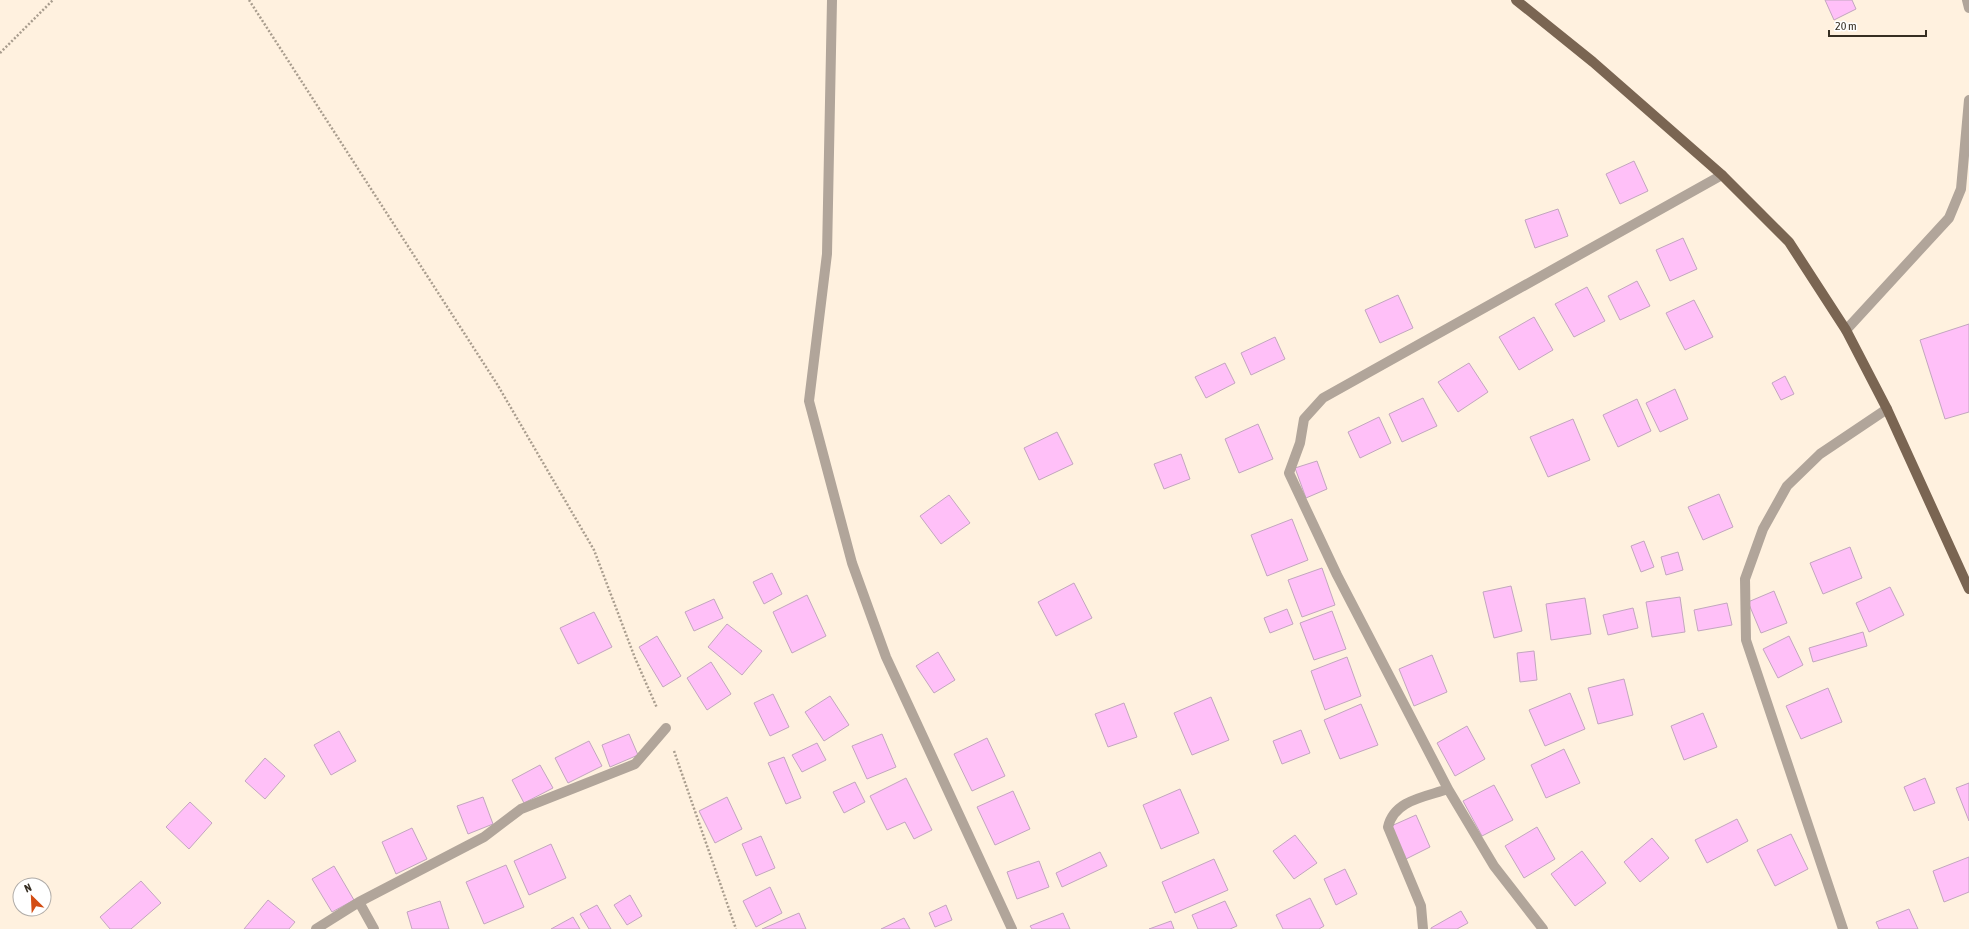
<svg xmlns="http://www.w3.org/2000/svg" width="1969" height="929" font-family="'Asap Condensed',sans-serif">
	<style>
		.building { fill: #ffc0f8; stroke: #c2a6be }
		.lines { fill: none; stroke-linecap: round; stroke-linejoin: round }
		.path { stroke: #a99d8e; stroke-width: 2.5; stroke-dasharray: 2 2; stroke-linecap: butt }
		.minor { stroke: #b1a59a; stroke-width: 10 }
		.major { stroke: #7a6552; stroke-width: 10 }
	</style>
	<rect width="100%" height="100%" fill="#fff1df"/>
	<!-- building -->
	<path class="building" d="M1825 0H1852L1856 9 1834 20Z
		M1634 161 1648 191 1620 204 1606 174Z
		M1558 209 1568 236 1535 248 1525 220Z
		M1683 238 1697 269 1670 281 1656 250Z
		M1637 281 1650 306 1620 320 1608 296Z
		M1587 287 1605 321 1574 337 1555 304Z
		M1398 295 1413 328 1380 343 1365 310Z
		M1694 300 1713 337 1685 350 1666 313Z
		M1534 317 1553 350 1519 370 1499 337Z
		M1969 324V412L1945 419 1920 340Z
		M1275 337 1285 359 1251 375 1241 353Z
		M1225 363 1235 383 1206 398 1195 377Z
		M1469 363 1488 392 1458 412 1438 382Z
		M1785 376 1794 394 1781 400 1772 383Z
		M1675 389 1688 419 1660 432 1646 403Z
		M1423 398 1437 426 1402 442 1389 414Z
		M1637 399 1651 431 1618 447 1603 415Z
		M1379 417 1391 443 1360 458 1348 432Z
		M1573 419 1590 460 1548 477 1530 437Z
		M1258 424 1273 459 1239 473 1225 439Z
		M1057 432 1073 464 1039 480 1024 448Z
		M1181 454 1190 479 1164 489 1154 464Z
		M1317 461 1327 489 1306 498 1295 468Z
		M1719 494 1733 527 1703 540 1688 507Z
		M949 495 970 523 941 544 920 516Z
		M1292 519 1308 560 1267 576 1251 535Z
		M1644 541 1654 567 1641 572 1631 546Z
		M1850 547 1862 578 1823 594 1810 563Z
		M1678 552 1683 570 1666 575 1661 557Z
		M1322 568 1335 605 1302 617 1288 580Z
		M772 573 782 594 764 604 753 582Z
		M1074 583 1092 618 1056 636 1038 602Z
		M1511 586 1522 631 1494 638 1483 592Z
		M1890 587 1904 615 1869 632 1856 603Z
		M1774 591 1787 623 1761 633 1748 602Z
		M807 595 826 636 792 653 773 612Z
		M1680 597 1685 632 1652 637 1646 602Z
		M1585 598 1591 634 1551 640 1546 604Z
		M714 599 723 618 694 631 685 612Z
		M1727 603 1732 625 1698 631 1694 610Z
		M1633 608 1638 628 1608 635 1603 615Z
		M1287 609 1293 624 1270 633 1264 618Z
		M1332 611 1346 649 1314 660 1300 623Z
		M594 612 612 647 578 664 560 628Z
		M727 624 762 651 742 675 708 647Z
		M1863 632 1867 646 1813 662 1809 648Z
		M657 636 681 676 663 687 639 647Z
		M1789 636 1803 665 1778 678 1763 649Z
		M1534 651 1537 680 1520 682 1517 653Z
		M938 652 955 680 934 693 916 666Z
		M1432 655 1447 692 1414 706 1399 669Z
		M1347 657 1361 696 1325 710 1311 671Z
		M711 662 731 694 707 710 687 678Z
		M1624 679 1633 715 1598 724 1588 688Z
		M1828 688 1842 722 1801 739 1786 706Z
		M1570 693 1585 729 1545 746 1529 710Z
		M773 694 789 727 770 736 754 703Z
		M830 696 849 725 824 741 805 712Z
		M1211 697 1229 740 1192 755 1174 713Z
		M1124 703 1137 737 1108 747 1095 714Z
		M1361 704 1378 745 1340 759 1324 720Z
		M1703 713 1717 747 1684 760 1671 726Z
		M1467 726 1485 759 1455 776 1437 743Z
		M1301 730 1310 753 1282 764 1273 741Z
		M339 731 356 761 331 775 314 745Z
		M629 734 638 755 610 767 602 745Z
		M882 734 896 767 867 779 852 746Z
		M987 738 1005 776 972 791 954 754Z
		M589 741 602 766 568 783 555 758Z
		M817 743 826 760 802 772 792 755Z
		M1564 749 1580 783 1546 798 1531 765Z
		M784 757 801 798 786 804 768 763Z
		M265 758 285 776 265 799 245 781Z
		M540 765 553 788 524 803 512 780Z
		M906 778 932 830 914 839 905 822 887 830 870 796Z
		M1925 778 1935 803 1914 811 1904 787Z
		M855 782 865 802 844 813 833 792Z
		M1969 783V821L1956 788Z
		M1494 785 1513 820 1482 836 1463 801Z
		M1180 789 1199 833 1161 849 1143 805Z
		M1013 791 1030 829 995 845 977 807Z
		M483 797 493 824 468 834 457 806Z
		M727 797 742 829 715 843 699 811Z
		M190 802 212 823 189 849 166 827Z
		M1416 815 1430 847 1404 860 1389 827Z
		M1737 819 1748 841 1707 863 1695 840Z
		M1537 827 1555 859 1524 878 1505 846Z
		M412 828 427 859 396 874 382 842Z
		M1791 834 1808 869 1775 886 1757 850Z
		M1295 835 1317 863 1294 879 1273 851Z
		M761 836 775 868 756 876 742 844Z
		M1652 838 1669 858 1640 882 1624 862Z
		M551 844 566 878 529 895 514 861Z
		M1582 851 1606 883 1575 906 1551 874Z
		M1100 852 1107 866 1062 887 1056 873Z
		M1969 857V892L1944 902 1933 871Z
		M1214 859 1228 890 1175 913 1162 882Z
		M1039 861 1049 887 1017 899 1007 872Z
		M506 865 524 907 484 924 466 882Z
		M334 866 354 900 332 912 312 879Z
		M1345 869 1357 894 1336 905 1324 879Z
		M141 881 161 903 131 929H110L100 917Z
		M770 887 782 913 756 927 743 901Z
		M630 895 642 916 627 925 614 905Z
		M1310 898 1324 926 1319 929H1283L1276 915Z
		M268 900 295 922 289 929H244Z
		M440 901 449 929H412L407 912Z
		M1225 901 1237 926 1230 929H1198L1192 915Z
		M597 905 611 929H589L580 914Z
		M946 905 952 920 935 927 929 913Z
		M1909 909 1918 929H1879L1876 922Z
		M1461 911 1468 923 1457 929H1431V928Z
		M799 913 806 929H762Z
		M1063 913 1070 929H1032L1030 926Z
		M573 917 580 929H551Z
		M904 918 910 929H881Z
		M1171 921 1174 929H1149Z"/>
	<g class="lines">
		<!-- path -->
		<path class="path" d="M249 0 497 384 594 550 635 658 657 708
			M0 53 53 0
			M674 751 736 929"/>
		<!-- minor -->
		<path class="minor" d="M832 0 827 254 809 401 852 563 886 657 1012 929
			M1967 0 1969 8
			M1846 330 1949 218 1961 189 1969 100
			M359 902 374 929
			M316 929 359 902 484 837 521 809 635 764 666 728
			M1423 929 1421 906 1388 827C1394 800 1425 797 1448 789
			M1543 929 1494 866 1448 789 1337 575 1289 473 1300 443 1304 419 1323 398 1722 175
			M1843 929 1746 640 1745 579 1763 529 1787 486 1820 454 1887 409"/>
		<!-- major -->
		<path class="major" d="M1516 0 1593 62 1722 175 1789 242 1846 330 1887 409 1969 589"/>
	</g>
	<!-- north arrow -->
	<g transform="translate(32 897) rotate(336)"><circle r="19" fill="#ffffff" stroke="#afaba7"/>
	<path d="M0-3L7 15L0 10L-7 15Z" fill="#d34d13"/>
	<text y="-6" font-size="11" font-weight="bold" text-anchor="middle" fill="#362e22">N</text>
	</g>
	<!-- scale -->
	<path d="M1829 30v6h97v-6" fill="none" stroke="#362e22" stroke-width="2"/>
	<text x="1835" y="30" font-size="12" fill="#362e22" stroke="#ffffff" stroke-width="3" paint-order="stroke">20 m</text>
</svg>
